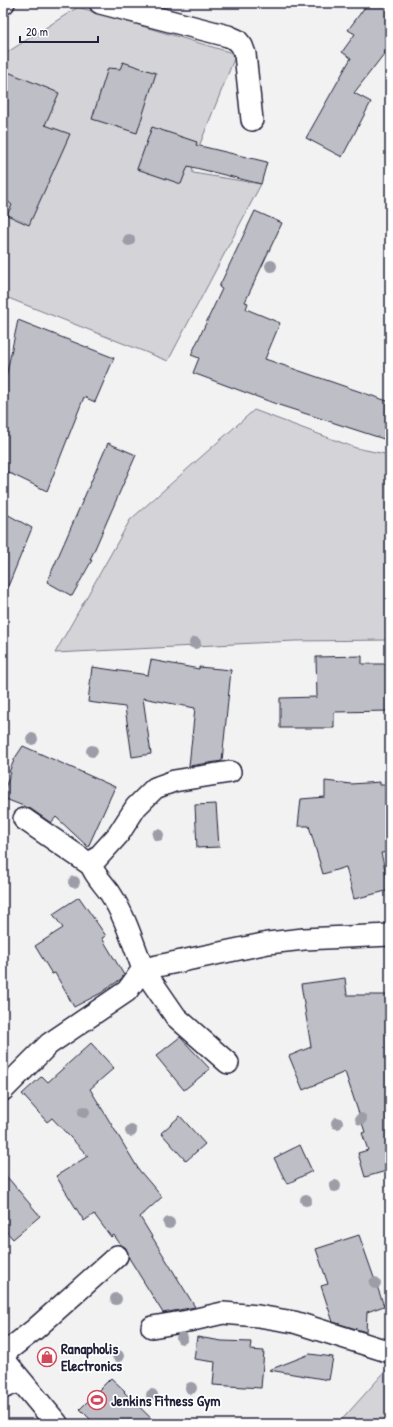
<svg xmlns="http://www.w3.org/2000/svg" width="393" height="1427" font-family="'Patrick Hand',sans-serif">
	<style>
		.green { fill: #d3d3d8; stroke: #7a7a8a }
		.building { fill: #bebec6; stroke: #22223b }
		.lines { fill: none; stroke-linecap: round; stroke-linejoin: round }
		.street-casing { stroke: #22223b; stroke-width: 24 }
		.secondary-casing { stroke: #22223b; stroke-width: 25 }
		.street { stroke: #fff; stroke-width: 21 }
		.secondary { stroke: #fff; stroke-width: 22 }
		.tree { fill: #9d9da8 }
		.labels { text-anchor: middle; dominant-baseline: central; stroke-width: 3.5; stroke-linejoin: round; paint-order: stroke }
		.poi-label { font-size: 15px; font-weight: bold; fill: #22223b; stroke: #fff; text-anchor: start }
	</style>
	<rect width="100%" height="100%" fill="#f2f2f3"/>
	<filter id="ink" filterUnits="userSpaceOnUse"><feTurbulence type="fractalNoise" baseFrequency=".025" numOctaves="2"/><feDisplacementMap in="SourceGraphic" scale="8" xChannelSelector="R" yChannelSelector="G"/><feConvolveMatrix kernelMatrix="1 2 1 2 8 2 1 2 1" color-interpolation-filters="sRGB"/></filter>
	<g filter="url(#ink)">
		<!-- green -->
		<path class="green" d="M78 7 236 54 192 164 193 173 261 184 168 361 3 296V55Z
			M254 410 356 448 390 455V640L295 641 55 653 130 520Z
			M390 1366V1424H338Z"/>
		<!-- building -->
		<path class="building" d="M368 3H390V46L354 93 371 102 342 157 306 138 351 58 342 52 355 34 348 30Z
			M123 62 156 73 137 133 92 119 108 68 120 69Z
			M3 70 59 93 45 125 70 134 29 225 7 215 12 205 3 197Z
			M152 127 197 142 196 145 267 162 261 184 188 166 181 184 137 169Z
			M255 211 282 223 245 302 248 303 246 309 280 323 265 359 390 402V441L279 405 193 373 199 358 191 355 222 289 219 287Z
			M18 320 114 358 95 402 84 397 47 491 3 470V391Z
			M108 443 136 455 90 560H92L72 596 47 582Z
			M3 512 32 528 4 596H3Z
			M362 656V664H390V711L334 712V728H280V698L317 697 316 657Z
			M151 660 199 669V667L231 670 222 761 189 766 195 708 143 698 151 754 132 757 125 707 88 702 92 667 148 675Z
			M23 746 115 787 88 847 56 817 51 823 31 809 3 798V792L11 773 9 772 15 758Z
			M325 781 351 784 380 782V785H390V852L381 853 390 890 354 899 346 867 323 874 309 826H298L301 799 325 797Z
			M216 804 219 847 197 848 195 805Z
			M79 897 106 936 102 938 124 975 121 979 101 993 74 1007 55 973 52 974 35 946 63 928 53 914Z
			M345 978 347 995H390V1170L365 1177 358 1153 368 1150 362 1133 365 1132 345 1072 303 1090 289 1056 311 1047 301 984Z
			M180 1037 210 1069 184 1090 156 1056Z
			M91 1043 114 1068 90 1089 139 1170 162 1197 140 1217 195 1307 163 1313 129 1258 126 1248 120 1244 114 1235 111 1237 94 1214 84 1221 56 1176 88 1156 52 1118 47 1122 22 1094 42 1076 48 1082Z
			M180 1116 205 1144 186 1161 161 1133Z
			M300 1145 312 1171 287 1184 274 1158Z
			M3 1172 40 1216 13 1239 3 1228Z
			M359 1235 384 1306 367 1312 366 1332 333 1322 321 1286 328 1284 316 1249Z
			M197 1337 222 1341 251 1342 250 1350 264 1351 261 1388 213 1385 215 1362 194 1359Z
			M310 1354 333 1357 329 1380 269 1370Z
			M111 1378 125 1391 124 1392 157 1424H95L80 1409Z"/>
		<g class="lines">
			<!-- street casing -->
			<g class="street-casing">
				<path id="street" d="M100 3 228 36 237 40 242 46 245 54 252 120
					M3 4 4 3
					M91 865 118 835 136 807 155 788 174 781 230 772
					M228 1063 176 1017 143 969 268 943 304 939 390 935
					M3 1090 49 1044 127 991 143 969C133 943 125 916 110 893 103 883 95 876 91 865L24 819
					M152 1327 188 1321 223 1313 258 1316 294 1322 390 1352
					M3 1354 34 1330 117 1256
					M3 1388 20 1381"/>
			</g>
			<!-- secondary casing -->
			<g class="secondary-casing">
				<path id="secondary" d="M3 1359 57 1424"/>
			</g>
			<!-- street -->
			<use href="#street" class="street"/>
			<!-- secondary -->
			<use href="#secondary" class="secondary"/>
		</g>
		<!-- trees -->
		<g class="tree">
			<circle cx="129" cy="240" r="6"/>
			<circle cx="271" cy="266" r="6"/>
			<circle cx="195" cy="643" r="6"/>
			<circle cx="32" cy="739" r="6"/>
			<circle cx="92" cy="751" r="6"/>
			<circle cx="158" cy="835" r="6"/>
			<circle cx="74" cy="882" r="6"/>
			<circle cx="84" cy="1112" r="6"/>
			<circle cx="361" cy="1119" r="6"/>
			<circle cx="337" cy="1123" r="6"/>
			<circle cx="131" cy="1131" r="6"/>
			<circle cx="335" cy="1186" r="6"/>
			<circle cx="306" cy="1200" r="6"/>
			<circle cx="169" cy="1223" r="6"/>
			<circle cx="375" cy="1283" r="6"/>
			<circle cx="116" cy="1299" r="6"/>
			<circle cx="182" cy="1338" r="6"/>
			<circle cx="118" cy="1356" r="6"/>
			<circle cx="191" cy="1388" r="6"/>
			<circle cx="152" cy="1395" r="6"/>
		</g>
	</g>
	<!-- icons -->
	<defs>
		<g id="shop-ring" transform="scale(1)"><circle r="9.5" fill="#fff" stroke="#d1495b" stroke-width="1.5"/><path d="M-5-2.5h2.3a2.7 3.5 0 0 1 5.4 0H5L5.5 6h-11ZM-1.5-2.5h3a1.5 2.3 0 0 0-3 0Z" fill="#d1495b"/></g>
		<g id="stadium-ring" transform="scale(1)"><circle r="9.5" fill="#fff" stroke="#d1495b" stroke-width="1.5"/><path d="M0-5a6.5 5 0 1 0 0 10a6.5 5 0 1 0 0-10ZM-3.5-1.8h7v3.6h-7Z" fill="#d1495b"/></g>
	</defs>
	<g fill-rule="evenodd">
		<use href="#shop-ring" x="47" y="1357"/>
		<use href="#stadium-ring" x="97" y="1400"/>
	</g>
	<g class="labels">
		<!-- poi labels -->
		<g class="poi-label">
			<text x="61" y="1348">Ranapholis<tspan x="61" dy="17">Electronics</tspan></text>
			<text x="111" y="1400">Jenkins Fitness Gym</text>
		</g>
	</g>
	<!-- margin -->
	<rect width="393" height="1427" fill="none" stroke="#fff" stroke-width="16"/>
	<rect x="8" y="8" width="377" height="1411" fill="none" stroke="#22223b" stroke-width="1.5" filter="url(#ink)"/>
	<!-- scale -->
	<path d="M20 36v6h78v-6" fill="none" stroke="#22223b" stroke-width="2"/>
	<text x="26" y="36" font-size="12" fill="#22223b" stroke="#ffffff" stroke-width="3" paint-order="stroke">20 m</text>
</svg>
